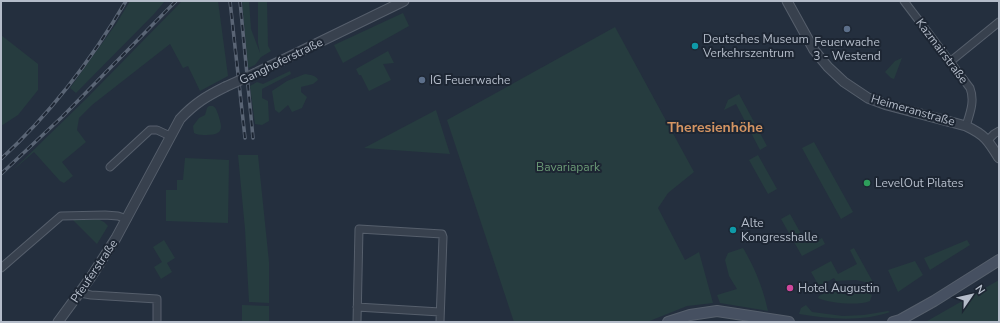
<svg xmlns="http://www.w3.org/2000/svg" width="1000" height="323" font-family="'Nunito Sans',sans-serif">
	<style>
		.green { fill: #263c3f }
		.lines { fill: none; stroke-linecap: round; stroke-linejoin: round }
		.minor-casing { stroke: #565f6c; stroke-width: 9 }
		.tertiary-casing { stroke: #565f6c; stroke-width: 11 }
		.secondary-casing { stroke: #565f6c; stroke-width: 12 }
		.minor { stroke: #38414e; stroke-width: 7 }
		.tertiary { stroke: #38414e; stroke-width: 9 }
		.secondary { stroke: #465061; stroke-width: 10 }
		.rail-casing { stroke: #5a6575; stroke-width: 3.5 }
		.rail { stroke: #1d2633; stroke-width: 2; stroke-dasharray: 6; stroke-linecap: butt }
		.tertiary-bridge-casing { stroke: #565f6c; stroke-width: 11; stroke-linecap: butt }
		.tertiary-bridge { stroke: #38414e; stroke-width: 9 }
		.service-dot { fill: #5c6f8a; stroke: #1d2633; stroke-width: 1.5 }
		.culture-dot { fill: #0f9aa8; stroke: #1d2633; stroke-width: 1.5 }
		.leisure-dot { fill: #2e9e5b; stroke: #1d2633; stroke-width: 1.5 }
		.hotel-dot { fill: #d1479c; stroke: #1d2633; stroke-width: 1.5 }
		.labels { text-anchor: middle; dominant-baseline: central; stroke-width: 4; stroke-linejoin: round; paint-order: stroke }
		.poi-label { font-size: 12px; fill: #b4bcc9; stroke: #1d2633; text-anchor: start }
		.street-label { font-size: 12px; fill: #b4bcc9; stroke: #1d2633 }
		.park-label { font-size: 12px; fill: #6b9a76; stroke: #1d2633 }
		.quarter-label { font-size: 14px; font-weight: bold; fill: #d59563; stroke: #1d2633 }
	</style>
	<rect width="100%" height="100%" fill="#242f3e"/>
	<!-- green -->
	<path class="green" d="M130 1H165L154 14 76 93 70 88 116 24Z
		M182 1H218L228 76 200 91 188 66 183 68 170 44 92 105 79 118 77 130 86 142 62 162 73 176 64 183 60 181 34 152 12 171 87 98Z
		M242 1H249L251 29 260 53 258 43V1H267L268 46 271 51 261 57 255 65 248 68Z
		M403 13 409 26 343 63 334 45Z
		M615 27 694 172 668 193 658 208 685 260 699 252 713 303 687 306 647 322H514L447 120Z
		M1 35 38 64V90L18 115 1 126Z
		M388 51 394 63 383 64 391 80 369 91 361 75H359L356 69Z
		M902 58 894 79 891 78 885 72 895 61Z
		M290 71 291 74 262 89V98L268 101 269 121 262 125 255 124 250 86 257 82 263 84Z
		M305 74C310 75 316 75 318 80L313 84 301 87V92L307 97 302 108 292 112 288 105 279 113 275 110 272 91 287 81Z
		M739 94 767 146 760 150 736 104 724 110 728 100Z
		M209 106H213C217 109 216 110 218 114 222 127 225 135 206 135 202 135 198 135 194 133L193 126 199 118 205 115 207 108Z
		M436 110 450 154 364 148Z
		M814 142 853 212 841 219 802 148Z
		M238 155H258L269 262V303L249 302 245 229Z
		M758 155 777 189 768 194 749 160Z
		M185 158 229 160 228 223 166 221V190H177V180H183Z
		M790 214 805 241 813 238 815 242 822 238 825 244 802 256 781 219Z
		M98 219 104 222 108 226 97 244 73 220Z
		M164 240 175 258 167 263 172 272 161 279 154 267 162 262 153 247Z
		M967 240 970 245 930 270 924 258Z
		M743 248C755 268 763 288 768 311L720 303 717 295 737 289 729 276 725 260 728 253Z
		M854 248 874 284 856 280 836 281 834 278 819 286 811 272 831 261 838 274 857 264 850 250Z
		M915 261 923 275 898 292 888 270Z
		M999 280V322H925L929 320Z
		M848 288 863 291 872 295 870 301C858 306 829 303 818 298L819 296 826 292Z
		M242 305 269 306V322H242Z
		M806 305 812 312 843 316 864 315 888 311 890 312C861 322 829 319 799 314L801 308Z"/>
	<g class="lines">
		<!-- minor casing -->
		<g class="minor-casing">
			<path id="minor" d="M904 1 970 88C975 101 970 113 966 126
				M951 61 999 22
				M988 140 994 134 999 131
				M110 167 150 130H157L170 136
				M1 268 61 216 105 215 118 216 127 219
				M80 293 91 295 157 299V322
				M357 307 440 312
				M357 322 359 229 442 234 443 237 440 322"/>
		</g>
		<!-- tertiary casing -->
		<g class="tertiary-casing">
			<path id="tertiary" d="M787 1 814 50 828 67 844 82 868 98 887 105 966 126C985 135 988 140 999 158
				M256 73 404 1
				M58 322 91 277 116 238 180 119C195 103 207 96 225 87"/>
		</g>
		<!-- secondary casing -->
		<g class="secondary-casing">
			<path id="secondary" d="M668 322 690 315 717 311 789 322
				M893 322 900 320 934 301 999 260"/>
		</g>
		<!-- minor -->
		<use href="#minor" class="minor"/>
		<!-- tertiary -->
		<use href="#tertiary" class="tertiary"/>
		<!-- secondary -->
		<use href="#secondary" class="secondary"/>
		<!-- rail casing -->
		<g class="rail-casing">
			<path id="rail" d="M230 1 245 138
				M240 1 253 138
				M1 159C50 114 92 59 126 1
				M1 174 62 117 176 1"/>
		</g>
		<!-- rail -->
		<use href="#rail" class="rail"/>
		<!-- tertiary-bridge casing -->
		<g class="tertiary-bridge-casing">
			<path id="tertiary-bridge" d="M225 87 256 73"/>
		</g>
		<!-- tertiary-bridge -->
		<use href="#tertiary-bridge" class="tertiary-bridge"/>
	</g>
	<!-- markers -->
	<g class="service-dot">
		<circle cx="847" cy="29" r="4"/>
		<circle cx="422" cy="80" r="4"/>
	</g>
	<g class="culture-dot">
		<circle cx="695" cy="46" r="4"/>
		<circle cx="733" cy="230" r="4"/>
	</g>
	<circle class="leisure-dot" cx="867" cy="183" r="4"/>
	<circle class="hotel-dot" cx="790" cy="288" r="4"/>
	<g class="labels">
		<!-- poi labels -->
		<g class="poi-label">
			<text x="703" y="39">Deutsches Museum<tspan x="703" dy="14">Verkehrszentrum</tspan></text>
			<text x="847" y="42" text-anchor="middle">Feuerwache<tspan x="847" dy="14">3 - Westend</tspan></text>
			<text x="430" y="80">IG Feuerwache</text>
			<text x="875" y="183">LevelOut Pilates</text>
			<text x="741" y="223">Alte<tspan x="741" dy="14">Kongresshalle</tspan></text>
			<text x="798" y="288">Hotel Augustin</text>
		</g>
		<!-- street labels -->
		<g class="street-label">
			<text transform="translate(942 51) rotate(53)">Kazmairstraße</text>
			<text transform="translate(281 61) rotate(-26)">Ganghoferstraße</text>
			<text transform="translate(913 110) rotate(16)">Heimeranstraße</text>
			<text transform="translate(94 271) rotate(-56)">Pfeuferstraße</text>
		</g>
		<!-- park labels -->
		<g class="park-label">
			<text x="568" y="167">Bavariapark</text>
		</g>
		<!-- quarter labels -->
		<g class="quarter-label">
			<text x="715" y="127">Theresienhöhe</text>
		</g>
	</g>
	<!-- border -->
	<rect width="1000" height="323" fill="none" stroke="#b4bcc9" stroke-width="4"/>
	<!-- north arrow -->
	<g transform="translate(972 295) rotate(56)" stroke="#1d2633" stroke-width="3" paint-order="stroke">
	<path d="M0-3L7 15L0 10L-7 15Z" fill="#b4bcc9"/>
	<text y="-6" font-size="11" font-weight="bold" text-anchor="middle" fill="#b4bcc9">N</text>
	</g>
</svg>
